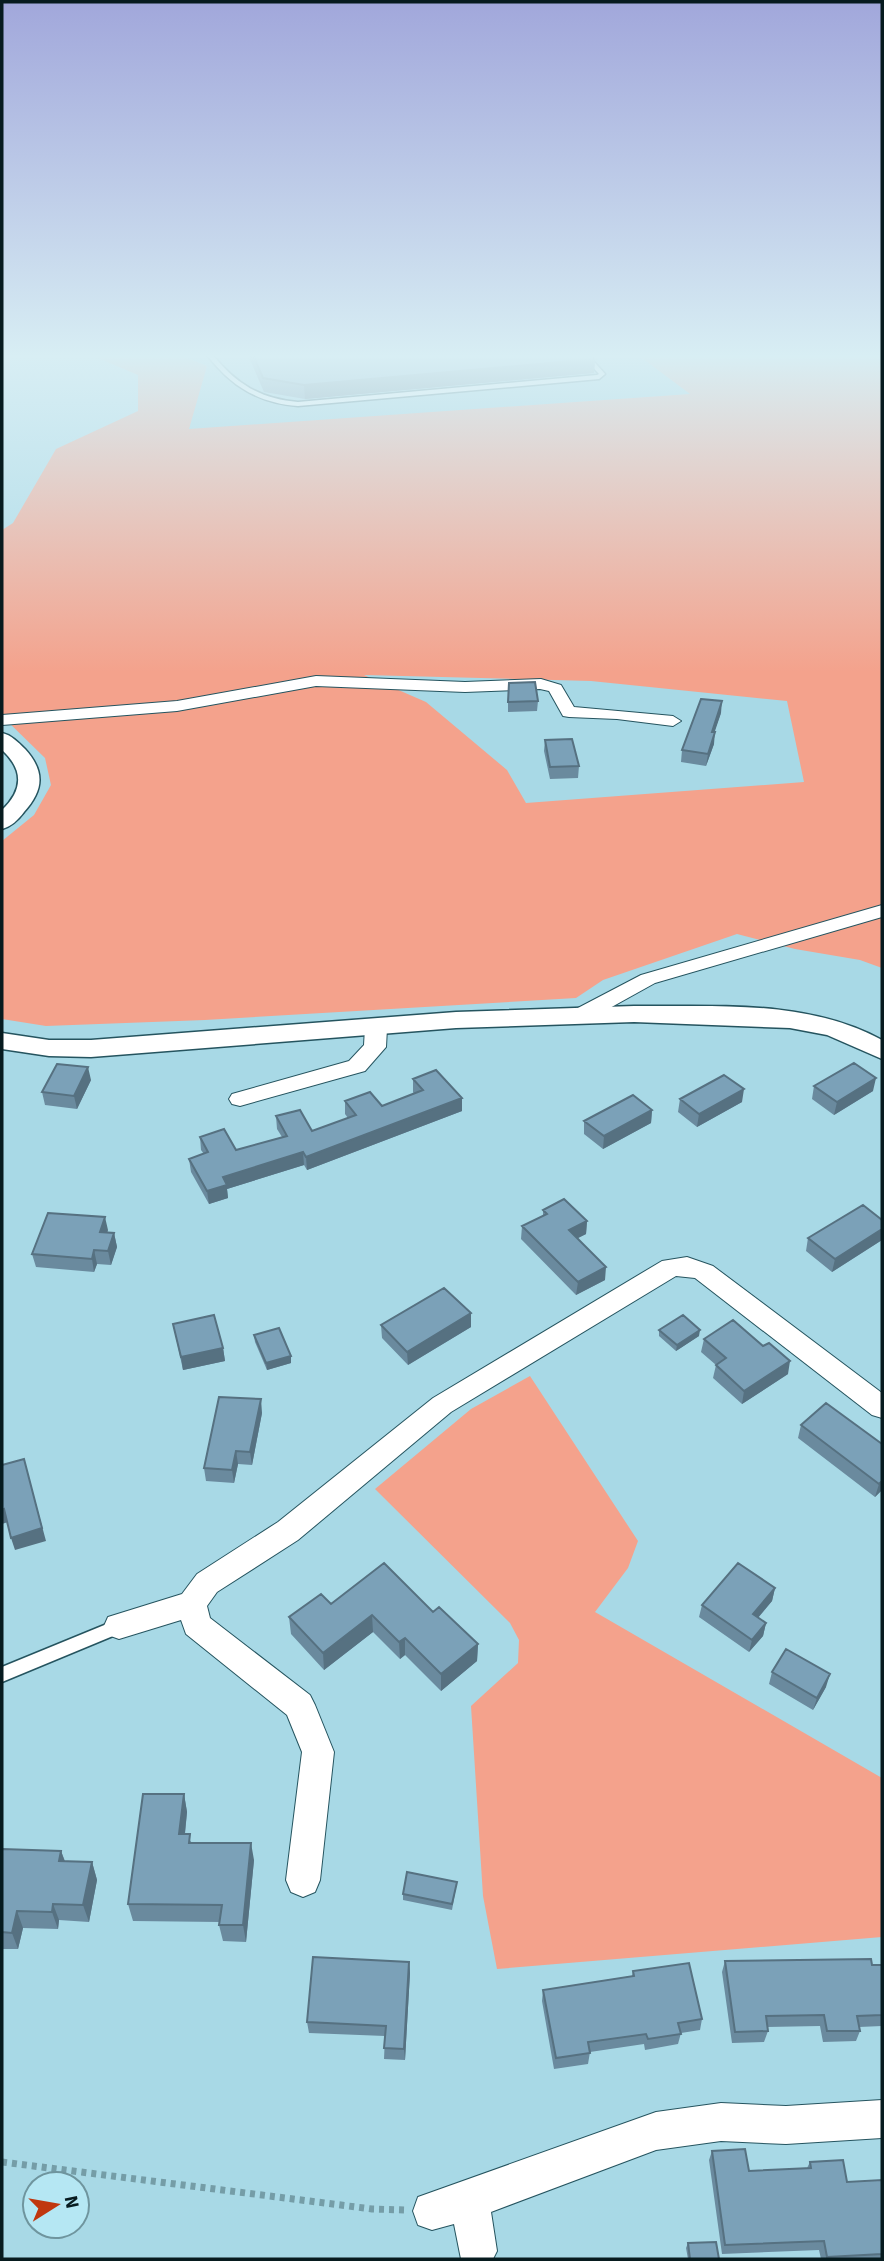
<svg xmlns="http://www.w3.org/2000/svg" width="884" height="2261" font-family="'Source Sans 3',sans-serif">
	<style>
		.built { fill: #93cddb }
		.green { fill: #f4a28c; fill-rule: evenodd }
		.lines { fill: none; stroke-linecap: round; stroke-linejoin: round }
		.service-casing { stroke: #25545f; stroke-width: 3 }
		.minor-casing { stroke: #25545f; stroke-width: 2 }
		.tertiary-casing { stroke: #25545f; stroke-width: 3 }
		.path { stroke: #759da7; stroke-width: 7; stroke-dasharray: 5 5; stroke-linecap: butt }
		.service { fill: #fff; fill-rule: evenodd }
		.minor { fill: #fff; fill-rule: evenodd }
		.tertiary { fill: #fff; fill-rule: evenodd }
		.wall { fill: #6a8a9e }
		.shaded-wall { fill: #567181 }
		.building { fill: #7ba1b8; stroke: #567181; stroke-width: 2 }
	</style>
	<rect width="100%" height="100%" fill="#a8d9e6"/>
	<!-- built -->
	<path class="built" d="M180 355H638L691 394 188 430 207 366Z"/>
	<!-- green -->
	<path class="green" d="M91 355H180L207 366 189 429 690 394 638 355H882V968L860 960 795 949 737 934 603 980 576 998 205 1020 46 1026 2 1019V841L34 815 51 785 45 758 2 716V530L13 523 56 449 138 411V375ZM364 675 591 681 787 701 804 782 526 803 507 770 426 702Z
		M530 1376 638 1541 628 1568 595 1612 882 1778V1937L497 1969 483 1896 471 1706 518 1663 519 1640 510 1623 375 1489 471 1409Z"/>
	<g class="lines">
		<!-- service casing -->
		<g class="service-casing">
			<path id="service" d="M207 355H213C236 384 261 399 298 402L597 375 599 374 582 355H588L605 374 599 379 298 406C258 403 231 386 207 355Z
				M119 1619 125 1621 127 1626 125 1631 2 1682V1667Z"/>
		</g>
		<!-- minor casing -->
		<g class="minor-casing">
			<path id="minor" d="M316 676 465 682 541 679 561 685 574 707 673 716 681 721 673 726 617 719 569 717 563 716 549 691 540 689 465 692 316 686 177 711 2 725V715L177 701Z
				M882 905V917L655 983 590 1019H576L572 1014 576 1009 641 975Z
				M376 1021 384 1023 387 1028 386 1047 365 1071 240 1106 232 1104 229 1099 232 1094 349 1061 364 1045 365 1028 368 1023Z
				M687 1257 713 1266 882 1393V1418L872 1415 695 1278 676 1276 451 1412 298 1540 217 1592 207 1606 210 1618 310 1695 315 1705 334 1752 320 1880 315 1892 303 1897 291 1892 286 1880 302 1752 287 1715 186 1634 181 1620 119 1639 108 1635 104 1626 108 1617 182 1594 197 1574 278 1522 433 1398 662 1261Z
				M882 2100V2138L786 2144 721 2141 656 2150 491 2212 497 2251 493 2259H461L454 2224 432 2230 418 2225 413 2211 418 2197 656 2112 721 2103 786 2106Z"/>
		</g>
		<!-- tertiary casing -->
		<g class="tertiary-casing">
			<path id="tertiary" d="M2 733C11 735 18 742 25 749 45 771 44 790 24 812 18 820 12 826 2 829V810C23 790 24 770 2 750Z
				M634 1006C716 1007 807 999 882 1040V1059L827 1035 790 1028 634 1022 456 1028 91 1057 49 1056 2 1049V1033L49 1040H91L456 1012Z"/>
		</g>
		<!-- path -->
		<path class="path" d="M2 2162 372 2209 404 2210"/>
		<!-- service -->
		<use href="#service" class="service"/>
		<!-- minor -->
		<use href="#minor" class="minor"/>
		<!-- tertiary -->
		<use href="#tertiary" class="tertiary"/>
	</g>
	<!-- wall -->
	<path class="wall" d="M248 355H591L595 359 594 373 305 399 264 392Z
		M538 701 537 711 508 712V702Z
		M721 713 714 732V744L706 766 681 762 682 750Z
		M545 740 579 766 578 778 550 779 544 751Z
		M413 1079 462 1111 307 1170 304 1165 227 1189 228 1198 209 1204 191 1172 189 1159 204 1154 201 1150 200 1137 236 1150 282 1137 277 1129 276 1116 312 1131 348 1118 345 1114V1101L382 1106 414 1094 413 1092Z
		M91 1080 77 1109 45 1105 42 1092Z
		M814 1086 873 1091 834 1115 812 1099Z
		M680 1099 742 1102 697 1127 678 1112Z
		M652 1110 651 1123 603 1149 584 1134V1121Z
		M543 1210 587 1221 586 1234 578 1238 605 1280 576 1295 521 1239 522 1226 543 1216Z
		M882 1220V1240L832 1272 806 1251 808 1238Z
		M108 1230 107 1233H114L117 1247 111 1265 97 1264 94 1272 36 1267 32 1254Z
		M471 1313V1327L408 1365 382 1338 381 1325Z
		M173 1324 223 1348 225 1361 183 1370Z
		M659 1330 699 1336 676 1351 659 1336Z
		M254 1335 291 1356V1363L267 1370 255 1342Z
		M704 1339 788 1374 742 1404 713 1378 716 1365 701 1352Z
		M262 1413 252 1465 238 1464 234 1483 206 1481 204 1468Z
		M801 1425 882 1444V1490L875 1497 798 1438Z
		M775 1588 772 1601 758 1618 766 1623 763 1636 749 1652 699 1617 702 1605Z
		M331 1604 433 1612 478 1644 477 1661 441 1691 405 1655 400 1659 373 1632 324 1670 291 1634 289 1617Z
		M772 1672 826 1687 813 1710 769 1684Z
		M184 1794 187 1812 185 1834 192 1843 254 1860 246 1942 223 1941 219 1925 220 1922 133 1921 128 1904Z
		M2 1849 61 1851 65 1861 92 1862 97 1880 89 1922 59 1920 58 1929 23 1928 18 1949H2Z
		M457 1882 452 1910 403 1900V1894Z
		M725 1961 882 1965V2026L859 2027 860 2031 856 2041 823 2042 820 2026 767 2027 768 2031 764 2042 732 2043 722 1972Z
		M409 1962 410 1973 405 2060 384 2059 385 2036 309 2033 307 2022Z
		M633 1971 702 2019 700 2030 681 2033 678 2044 645 2050 644 2044 590 2052 588 2064 554 2069 542 2001 543 1990 632 1976Z
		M712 2151 749 2171 807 2168 810 2162 847 2182 882 2180V2259H821L819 2250 722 2254 709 2160Z
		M688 2243 719 2259H688L686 2248Z"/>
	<!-- shaded-wall -->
	<path class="shaded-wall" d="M595 359 594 373 305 399 304 385Z
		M722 701 721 713 711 743 712 732Z
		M715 732 714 744 706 766 708 754Z
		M88 1067 91 1080 77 1109 74 1096Z
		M876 1078 873 1091 834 1115 837 1102Z
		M744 1089 742 1102 697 1127 699 1114Z
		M462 1098V1111L307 1170 306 1157Z
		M652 1110 651 1123 603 1149 604 1136Z
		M303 1152 304 1165 227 1189 228 1198 209 1204 207 1191 223 1177Z
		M105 1217 108 1230 102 1245 100 1232Z
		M587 1221 586 1234 568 1243 569 1230Z
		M882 1229V1240L832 1272 835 1259Z
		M114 1233 117 1247 111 1265 108 1251Z
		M94 1250 97 1264 94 1272 92 1259Z
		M606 1267 605 1280 576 1295 578 1282Z
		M471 1313V1327L408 1365 407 1352Z
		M700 1330 699 1336 676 1351 677 1345Z
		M223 1348 225 1361 183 1370 181 1357Z
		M291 1356V1363L267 1370 266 1363Z
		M790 1361 788 1374 742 1404 744 1391Z
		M261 1399 262 1413 252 1465 250 1452Z
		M236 1451 238 1464 234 1483 232 1470Z
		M24 1459 46 1541 15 1550 11 1538Z
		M882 1481V1490L875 1497 879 1484Z
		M4 1509 8 1522 2 1524V1510Z
		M775 1588 772 1601 750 1627 753 1614Z
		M372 1615 373 1632 324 1670 323 1653Z
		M766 1623 763 1636 749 1652 752 1640Z
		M405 1638V1655L400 1659 399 1642Z
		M478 1644 477 1661 441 1691V1674Z
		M830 1674 826 1687 813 1710 817 1698Z
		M184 1794 187 1812 183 1851 179 1834Z
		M251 1843 254 1860 246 1942 243 1925Z
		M61 1851 67 1868 59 1861Z
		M92 1862 97 1880 89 1922 83 1905Z
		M53 1904 59 1920 58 1929 52 1912Z
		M17 1911 23 1928 18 1949 12 1933Z
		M409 1962 410 1973 405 2060 404 2049Z"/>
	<!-- building -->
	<path class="building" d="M253 355H591L595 359 304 385 263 378Z
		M535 682 538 701 508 702 509 683Z
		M701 699 722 701 712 732H715L708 754 682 750Z
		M572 739 579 766 550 767 545 740Z
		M854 1063 876 1078 837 1102 814 1086Z
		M57 1064 88 1067 74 1096 42 1092Z
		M436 1070 462 1098 306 1157 303 1152 223 1177 227 1185 207 1191 189 1159 208 1152 200 1137 224 1129 236 1150 287 1136 276 1116 300 1110 312 1131 356 1115 345 1101 370 1092 382 1106 423 1090 413 1079Z
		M724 1075 744 1089 699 1114 680 1099Z
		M633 1095 652 1110 604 1136 584 1121Z
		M564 1199 587 1221 569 1230 606 1267 578 1282 522 1226 547 1214 543 1210Z
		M863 1205 882 1220V1229L835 1259 808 1238Z
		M48 1213 105 1217 100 1232 114 1233 108 1251 94 1250 92 1259 32 1254Z
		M444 1288 471 1313 407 1352 381 1325Z
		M214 1315 223 1348 181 1357 173 1324Z
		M683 1315 700 1330 677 1345 659 1330Z
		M733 1320 763 1346 769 1343 790 1361 744 1391 716 1365 726 1358 704 1339Z
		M279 1328 291 1356 266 1363 254 1335Z
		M219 1397 261 1399 250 1452 236 1451 232 1470 204 1468Z
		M826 1403 882 1444V1481L879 1484 801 1425Z
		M24 1459 42 1528 11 1538 4 1509 2 1510V1465Z
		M384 1563 433 1612 439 1607 478 1644 441 1674 405 1638 399 1642 372 1615 323 1653 289 1617 321 1594 331 1604Z
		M738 1563 775 1588 753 1614 766 1623 752 1640 702 1605Z
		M786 1649 830 1674 817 1698 772 1672Z
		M143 1794H184L179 1834H190L189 1843H251L243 1925H219L222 1905 128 1904Z
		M2 1849 61 1851 59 1861 92 1862 83 1905 53 1904 52 1912 17 1911 12 1933 2 1932Z
		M407 1872 457 1882 452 1904 403 1894Z
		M313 1957 409 1962 404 2049 384 2048 386 2026 307 2022Z
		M871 1959 872 1965H882V2015L857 2016 860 2031H827L824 2015 766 2016 768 2031 735 2032 725 1961Z
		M689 1963 702 2019 678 2023 681 2034 648 2039 646 2034 588 2042 590 2053 556 2058 543 1990 634 1976 633 1971Z
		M745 2149 749 2171 811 2168 810 2162 843 2160 847 2182 882 2180V2254L827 2257 824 2241 725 2245 712 2151Z
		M716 2242 719 2259H690L688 2243Z"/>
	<!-- sky -->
	<linearGradient id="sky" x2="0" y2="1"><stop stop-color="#a1a7db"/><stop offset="0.53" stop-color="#d8eef4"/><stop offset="1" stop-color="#d8eef4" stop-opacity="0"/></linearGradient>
	<rect width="884" height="672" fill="url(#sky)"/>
	<!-- border -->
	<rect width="884" height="2261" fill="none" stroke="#071b1f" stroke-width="7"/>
	<!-- north arrow -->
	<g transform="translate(56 2205) rotate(79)"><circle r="33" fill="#b5e7f3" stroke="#6f959e" stroke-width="2"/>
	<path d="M0-5L12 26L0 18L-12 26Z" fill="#c0370e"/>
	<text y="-10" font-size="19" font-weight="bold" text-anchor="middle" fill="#071b1f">N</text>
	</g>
</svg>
